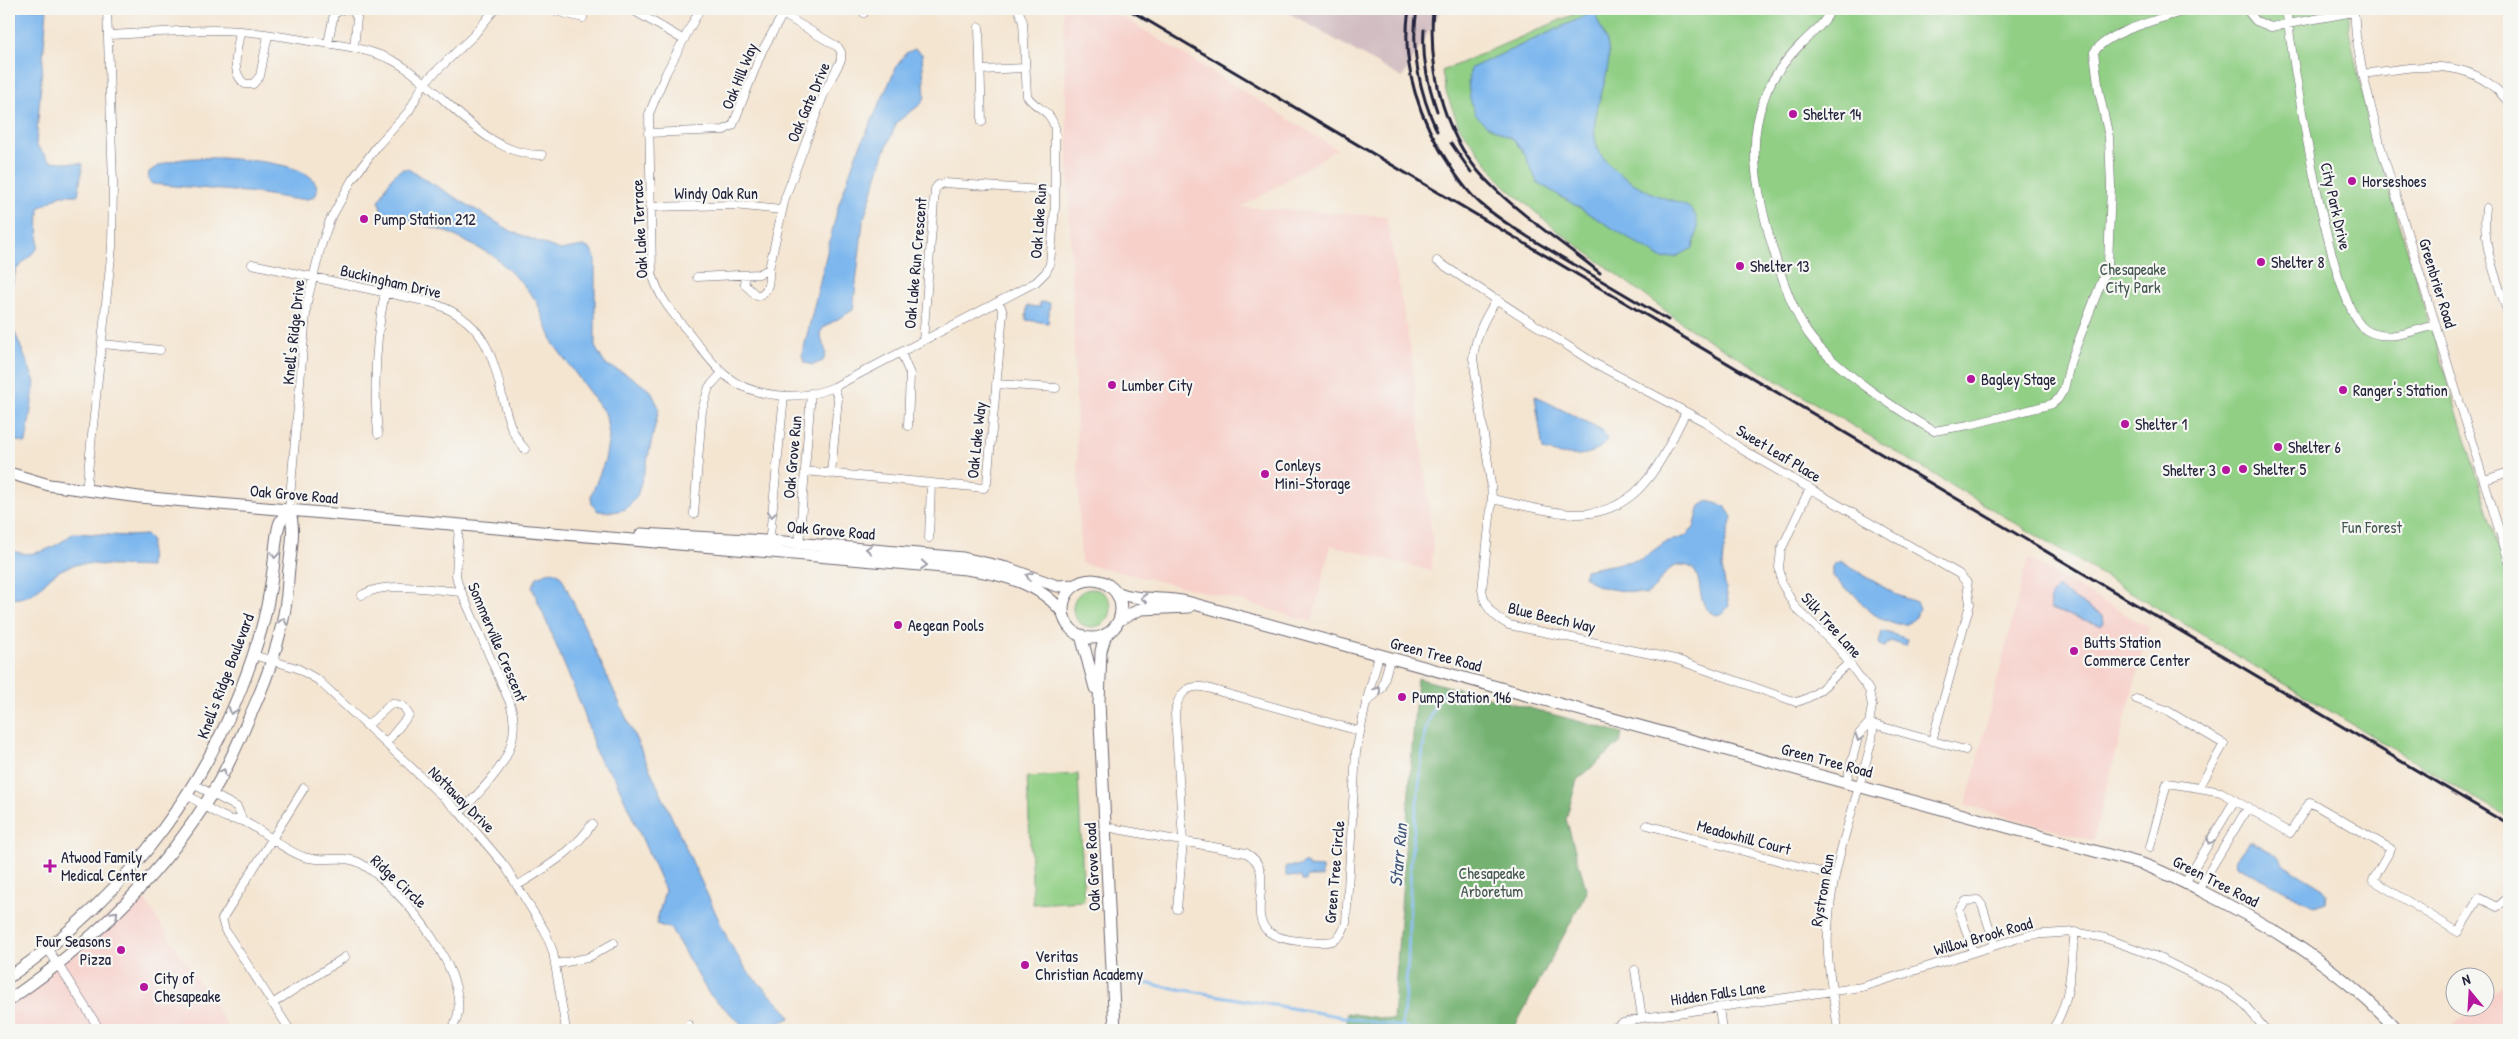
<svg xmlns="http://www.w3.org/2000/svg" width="2518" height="1039" font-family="'Patrick Hand',sans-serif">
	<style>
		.built { fill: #f7d0ca }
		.industrial { fill: #d2bec2 }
		.green { fill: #91cf85; stroke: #5a7860 }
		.forest { fill: #74b272; stroke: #4b6a56 }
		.water { fill: #7db7ee; stroke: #506c94 }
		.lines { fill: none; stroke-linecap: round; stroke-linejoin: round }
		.stream { stroke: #7db7ee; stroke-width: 3 }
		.street-casing { stroke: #6c6670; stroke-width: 9 }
		.secondary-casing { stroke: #6c6670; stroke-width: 13 }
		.street { stroke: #fff; stroke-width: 8 }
		.secondary { stroke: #fff; stroke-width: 11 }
		.rail { stroke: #22223b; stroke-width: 3 }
		.oneway { stroke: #9c9ca7 }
		.poi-dot { fill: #b5179e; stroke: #f6f6f2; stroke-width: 2 }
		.labels { text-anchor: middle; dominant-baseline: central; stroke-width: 4.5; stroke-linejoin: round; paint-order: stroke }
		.street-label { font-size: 16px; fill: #22223b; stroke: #f6f6f2 }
		.poi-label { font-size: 16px; fill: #22223b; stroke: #f6f6f2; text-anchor: start }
		.park-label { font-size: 16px; fill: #435651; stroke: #f6f6f2 }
		.water-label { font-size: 18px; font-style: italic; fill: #42567a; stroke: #f6f6f2 }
	</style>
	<rect width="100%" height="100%" fill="#f6f6f2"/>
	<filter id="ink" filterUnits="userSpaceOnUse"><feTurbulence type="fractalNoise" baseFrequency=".02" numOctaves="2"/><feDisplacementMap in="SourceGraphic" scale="10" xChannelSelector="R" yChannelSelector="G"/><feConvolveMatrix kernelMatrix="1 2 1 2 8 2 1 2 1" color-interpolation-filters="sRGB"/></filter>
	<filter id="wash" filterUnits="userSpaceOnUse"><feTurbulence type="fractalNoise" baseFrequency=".0096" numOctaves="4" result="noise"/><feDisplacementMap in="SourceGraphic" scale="20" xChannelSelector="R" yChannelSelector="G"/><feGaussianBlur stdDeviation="1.12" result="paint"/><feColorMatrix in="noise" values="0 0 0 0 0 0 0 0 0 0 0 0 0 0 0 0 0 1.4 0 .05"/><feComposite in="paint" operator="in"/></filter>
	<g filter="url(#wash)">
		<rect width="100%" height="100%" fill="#f4e5d1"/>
		<!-- built -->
		<path class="built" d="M1063 9H1110L1337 149 1242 207 1386 216 1411 353 1433 546 1431 571 1331 545 1312 622 1231 598 1081 563Z
			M2028 558 2149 628 2093 841 1966 805Z
			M138 890 230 1030H9V1000Z
			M2509 979V1030H2448L2476 1007 2486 1006V999Z"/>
		<!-- industrial -->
		<path class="industrial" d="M1282 9H1442L1402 78Z"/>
		<!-- green -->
		<path class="green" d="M1586 9H2349V30L2367 117 2509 583V818L1689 328 1554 228 1504 185 1459 126 1446 92 1442 71Z
			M1073 608a19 19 0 1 1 38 0a19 19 0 1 1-38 0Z
			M1078 774 1084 901 1033 904 1027 777Z"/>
		<!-- forest -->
		<path class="forest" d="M1417 678 1622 733 1620 743 1577 780 1566 819 1587 892 1513 1030H1347V1013L1393 1020Z"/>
		<!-- water -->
		<path class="water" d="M17 9H47L36 145 50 161 83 164 78 195H61L39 208 38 248 16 270 9 299V84Z
			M1594 12C1598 23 1606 36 1608 47 1614 82 1580 123 1602 156 1612 172 1637 186 1654 194 1667 201 1690 201 1696 217 1699 227 1696 238 1693 248L1676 257 1663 259 1537 182 1524 153 1513 139 1486 125 1475 114 1470 99 1468 82 1471 68Z
			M915 49 922 54 925 97 921 104 897 122 884 153 863 222 853 310 824 327 820 333 826 353 823 361 813 365 805 363 802 356 838 207 856 155 897 66 906 53Z
			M222 158C241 160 327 162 316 195L309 199H292L257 193 152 184 148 180 149 172C170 156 197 158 222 158Z
			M403 169H408L511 231 560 250 583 246 590 249 595 258V347L605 364 630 376 651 391 659 408 646 466 637 496 626 509 613 512 598 511 592 505 591 496 605 460 609 437 606 415 553 343 537 302 522 283 494 256 449 233 382 212 379 202C384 191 391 173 403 169Z
			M1040 302 1050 303 1048 323 1026 320 1027 306 1040 307Z
			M9 318 35 382 26 443 9 439Z
			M1535 396 1602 430 1607 439C1595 461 1564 456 1543 450Z
			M1708 501 1725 506 1732 517 1723 553 1722 568 1729 606 1723 613 1716 615C1692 607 1707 573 1688 566 1664 560 1662 587 1646 594L1604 588 1592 583 1584 576 1585 570 1642 559 1665 542 1684 537 1694 528 1700 506Z
			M73 533 128 536 146 535 151 540 150 567C139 566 129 567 118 566 100 566 83 560 65 568 39 580 43 598 9 599V548C28 562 58 547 73 533Z
			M1840 561 1897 595 1916 602 1919 609 1916 617 1907 624H1894L1884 620 1870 612 1853 593 1844 588 1833 576V565Z
			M552 571 559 574 563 580 729 942 747 971 788 1013 790 1018 763 1030H748L709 994 671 929 656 924 665 890 614 776 601 763 596 753 583 710 532 587 537 577Z
			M2057 588 2102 616 2103 623 2100 625 2050 609 2051 596Z
			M1882 631 1908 639 1906 646 1890 641 1885 647 1881 646 1879 643Z
			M2249 842H2253L2278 856 2282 863 2323 888 2327 893 2326 902 2314 906 2236 865 2235 860Z
			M1303 863H1307L1308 867 1322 868V877H1307L1306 881H1302L1301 877 1286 876V866H1301Z"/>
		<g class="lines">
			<!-- stream -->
			<path class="stream" d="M1595 15 1610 9
				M1126 980 1408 1028
				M1402 1030 1408 960 1411 857 1425 731 1434 707 1445 691"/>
		</g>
	</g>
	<g filter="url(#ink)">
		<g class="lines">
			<!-- street casing -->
			<g class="street-casing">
				<path id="street" d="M348 9 353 10 357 18 354 48
					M547 9 583 18
					M631 9 684 40
					M700 9 666 73 649 114 652 273C659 299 674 315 690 334 701 348 712 364 725 375 753 399 802 401 834 387L1036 282 1046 272 1050 264 1055 207V128C1049 108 1038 111 1027 96L1023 22 1018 9
					M1831 9C1825 24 1813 32 1802 43 1786 59 1771 77 1764 99 1757 117 1754 139 1755 158 1756 201 1786 308 1813 340 1836 369 1901 413 1934 431L1969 425 2052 404 2058 399 2064 389 2071 360 2108 265 2111 186 2109 137 2099 92 2094 52C2110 30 2165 18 2190 9
					M2246 9 2256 21 2271 27 2354 12
					M2286 9C2293 60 2329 307 2366 330 2387 343 2415 330 2436 325
					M2354 9 2356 36 2363 74 2381 148 2509 562
					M864 13 867 9
					M979 27 982 122
					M240 31C238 49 229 72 245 84H253L260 76 268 35
					M108 35C152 33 197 28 241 31 264 33 286 37 309 41 336 44 365 48 390 59 442 84 480 156 542 155
					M328 43 334 14 343 9
					M981 70 1024 68
					M2363 74C2417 67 2471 53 2509 103
					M648 133 724 130 733 125 762 51 783 14
					M650 207 734 205 781 210
					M2486 208C2481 245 2498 282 2509 317
					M1437 261 1594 363 1705 422 1741 449 1959 574 1967 583 1970 604 1932 741
					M252 264 429 302C484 318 493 354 504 404 509 422 512 435 525 449
					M744 275 745 285 757 296C770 292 769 281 769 269
					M697 277 759 274 769 269 785 198 825 91 841 60V52L838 47 774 9
					M1497 299C1484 319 1476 335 1473 358L1491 484 1492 499 1482 590C1485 608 1494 617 1509 625L1675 659 1796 702C1819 697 1832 677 1849 663
					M923 341 935 189 938 185 944 183 1055 191
					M103 344 160 350
					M901 353 910 374 908 426
					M996 384 1056 388
					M378 434C373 385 375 341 385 292
					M805 471 984 488 987 483 1003 313 999 301
					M831 474 838 399 834 387
					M2485 480 2509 472
					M1810 488 1781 550 1779 567 1782 584 1795 607 1838 648 1869 690 1872 706 1869 723 1965 750
					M86 491 112 247 113 183 107 9
					M1492 499C1518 504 1548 513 1575 514 1640 515 1661 461 1686 412
					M289 509 307 302 321 246 330 220 352 180 377 146 409 111 424 83 474 35 495 9
					M694 514 702 410 709 387 722 373
					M459 524 456 575 458 584 510 703C526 751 489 781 460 813
					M929 538 931 484
					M769 545 784 396
					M799 546 811 393
					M362 595C386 580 433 590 461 592
					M253 655 297 668 318 680 460 813 505 866 545 931 553 952 566 1030
					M1379 655 1366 703 1382 688 1390 659
					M2136 699 2166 710 2224 744 2199 788 2221 792 2290 833 2310 802 2391 849 2373 880 2458 932 2479 898 2497 907 2509 897
					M367 726 392 703 403 706 409 715 386 743
					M195 785 237 807 243 821
					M188 795C200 803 213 813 227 818 233 821 240 819 245 822 265 832 283 850 304 857 322 863 343 854 360 863 399 884 484 986 451 1030
					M1647 825 1835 876
					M1106 827 1246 853C1279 870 1245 915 1269 932 1283 942 1309 942 1326 942 1338 942 1342 934 1346 923L1356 752 1366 703
					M2150 847 2167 783 2199 788
					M2185 883 2235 800
					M517 886C545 868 574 852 592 824
					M2198 890 2248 807
					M1177 909 1183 841 1175 714C1177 695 1187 683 1207 688L1359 731
					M48 949 100 1030
					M1973 951 1959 910 1966 901 1978 900 1982 905 1995 945
					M556 964 587 958 614 943
					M1635 970 1642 1018
					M272 1004 345 957
					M1719 1008 1722 1030
					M290 1030 225 930 222 919 304 788
					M685 1030 689 1025
					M1610 1030 1623 1023 1642 1018 1862 987 2029 935 2075 932 2105 938 2155 956 2225 990 2242 1002 2266 1030
					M1838 1030C1834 998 1826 965 1828 932 1830 866 1857 802 1872 739L1873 731 1869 723 1859 734 1846 783
					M2052 1030C2072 1001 2070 966 2075 932"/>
			</g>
			<!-- secondary casing -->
			<g class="secondary-casing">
				<path id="secondary" d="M9 473 49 485 139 497 966 569C1002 574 1040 583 1063 613
					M641 534 784 542 963 558 1007 568 1057 586 1076 585
					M1063 609a29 29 0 1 1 58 0a29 29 0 1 1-58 0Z
					M1116 592C1139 602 1163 596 1187 602L2142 864C2163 871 2182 882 2201 891 2274 927 2342 970 2397 1030
					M1119 620 1141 609 1189 607
					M1106 634 1101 651 1099 702 1115 1030
					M1081 635 1095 688
					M9 977C129 895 217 777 259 637 266 615 270 593 273 570 275 556 275 539 279 525 280 520 286 514 289 509
					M9 1000C89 945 161 877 212 793 227 770 238 743 249 718 269 675 286 628 288 580 289 556 297 533 289 509"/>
			</g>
			<!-- street -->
			<use href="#street" class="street"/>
			<!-- secondary -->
			<use href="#secondary" class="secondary"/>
			<!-- rail -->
			<path class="rail" d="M1128 9 2509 825
				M1409 9C1400 66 1420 122 1452 169 1460 181 1470 195 1481 204 1506 225 1535 241 1563 258 1598 279 1633 299 1668 320
				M1417 9C1410 50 1420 94 1437 131
				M1433 9C1428 73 1444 141 1493 187 1525 219 1565 244 1600 273
				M1424 30C1422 59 1428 84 1437 111
				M1451 143 1471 172"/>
		</g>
		<!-- one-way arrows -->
		<defs><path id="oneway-chevron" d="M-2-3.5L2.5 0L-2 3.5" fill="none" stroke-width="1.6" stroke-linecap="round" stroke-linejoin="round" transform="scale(1.25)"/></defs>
		<g class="oneway">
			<use href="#oneway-chevron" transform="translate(772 514) rotate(96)"/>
			<use href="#oneway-chevron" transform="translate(869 549) rotate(-175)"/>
			<use href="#oneway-chevron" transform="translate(275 555) rotate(97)"/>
			<use href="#oneway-chevron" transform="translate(924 565) rotate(5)"/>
			<use href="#oneway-chevron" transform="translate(1029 576) rotate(-159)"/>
			<use href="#oneway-chevron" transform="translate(1144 598) rotate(-179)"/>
			<use href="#oneway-chevron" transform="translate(283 621) rotate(-76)"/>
			<use href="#oneway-chevron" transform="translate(1378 690) rotate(-52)"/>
			<use href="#oneway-chevron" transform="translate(232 711) rotate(112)"/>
			<use href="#oneway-chevron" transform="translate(1859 738) rotate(110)"/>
			<use href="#oneway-chevron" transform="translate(223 772) rotate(-63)"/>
			<use href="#oneway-chevron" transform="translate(2210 841) rotate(121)"/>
			<use href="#oneway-chevron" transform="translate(115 914) rotate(-45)"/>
		</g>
	</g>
	<!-- markers -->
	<g class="poi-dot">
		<circle cx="1793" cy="114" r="5"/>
		<circle cx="2352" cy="181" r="5"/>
		<circle cx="364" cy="219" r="5"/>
		<circle cx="2261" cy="262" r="5"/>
		<circle cx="1740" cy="266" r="5"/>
		<circle cx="1971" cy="379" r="5"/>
		<circle cx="1112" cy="385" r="5"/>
		<circle cx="2343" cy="390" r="5"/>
		<circle cx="2125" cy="424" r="5"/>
		<circle cx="2278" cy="447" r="5"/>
		<circle cx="2243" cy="469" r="5"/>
		<circle cx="2226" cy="470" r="5"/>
		<circle cx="1265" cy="474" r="5"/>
		<circle cx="898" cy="625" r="5"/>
		<circle cx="2074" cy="651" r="5"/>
		<circle cx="1402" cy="697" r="5"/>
		<path d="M47.5 858.5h5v5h5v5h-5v5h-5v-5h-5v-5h5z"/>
		<circle cx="121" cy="950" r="5"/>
		<circle cx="1025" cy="965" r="5"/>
		<circle cx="144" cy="987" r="5"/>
	</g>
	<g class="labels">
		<!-- street labels -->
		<g class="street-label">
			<text transform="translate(739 76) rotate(-68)">Oak Hill Way</text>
			<text transform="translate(808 102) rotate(-67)">Oak Gate Drive</text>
			<text x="716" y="193">Windy Oak Run</text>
			<text transform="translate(2336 206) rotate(77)">City Park Drive</text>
			<text transform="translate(1038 221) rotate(-86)">Oak Lake Run</text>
			<text transform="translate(639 229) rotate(-93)">Oak Lake Terrace</text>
			<text transform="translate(915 263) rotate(-85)">Oak Lake Run Crescent</text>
			<text transform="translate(391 281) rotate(13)">Buckingham Drive</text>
			<text transform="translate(2438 283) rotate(73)">Greenbrier Road</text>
			<text transform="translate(293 332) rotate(-84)">Knell's Ridge Drive</text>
			<text transform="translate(976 440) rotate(-84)">Oak Lake Way</text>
			<text transform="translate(1779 453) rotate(31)">Sweet Leaf Place</text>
			<text transform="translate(792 457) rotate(-85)">Oak Grove Run</text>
			<text transform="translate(294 494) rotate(5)">Oak Grove Road</text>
			<text transform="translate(831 530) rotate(5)">Oak Grove Road</text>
			<text transform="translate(1552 617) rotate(13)">Blue Beech Way</text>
			<text transform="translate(1832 625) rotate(48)">Silk Tree Lane</text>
			<text transform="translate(498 642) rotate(67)">Sommerville Crescent</text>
			<text transform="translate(1436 654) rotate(15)">Green Tree Road</text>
			<text transform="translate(225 676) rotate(-69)">Knell's Ridge Boulevard</text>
			<text transform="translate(1827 760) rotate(15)">Green Tree Road</text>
			<text transform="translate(462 799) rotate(45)">Nottaway Drive</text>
			<text transform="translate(1744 837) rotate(15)">Meadowhill Court</text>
			<text transform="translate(1092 867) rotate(-93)">Oak Grove Road</text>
			<text transform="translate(1334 872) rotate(-85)">Green Tree Circle</text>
			<text transform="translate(399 881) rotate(43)">Ridge Circle</text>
			<text transform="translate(2216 881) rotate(27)">Green Tree Road</text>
			<text transform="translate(1822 890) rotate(-80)">Rystrom Run</text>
			<text transform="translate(1983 936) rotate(-16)">Willow Brook Road</text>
			<text transform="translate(1718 993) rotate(-8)">Hidden Falls Lane</text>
		</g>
		<!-- poi labels -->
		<g class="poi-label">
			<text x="1803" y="114">Shelter 14</text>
			<text x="2362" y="181">Horseshoes</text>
			<text x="374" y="219">Pump Station 212</text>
			<text x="2271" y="262">Shelter 8</text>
			<text x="1750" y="266">Shelter 13</text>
			<text x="1981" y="379">Bagley Stage</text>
			<text x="1122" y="385">Lumber City</text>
			<text x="2353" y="390">Ranger's Station</text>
			<text x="2135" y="424">Shelter 1</text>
			<text x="2288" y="447">Shelter 6</text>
			<text x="1275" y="465">Conleys<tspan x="1275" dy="18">Mini-Storage</tspan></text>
			<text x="2253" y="469">Shelter 5</text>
			<text x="2216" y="470" text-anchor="end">Shelter 3</text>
			<text x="908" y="625">Aegean Pools</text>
			<text x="2084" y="642">Butts Station<tspan x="2084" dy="18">Commerce Center</tspan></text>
			<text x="1412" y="697">Pump Station 146</text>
			<text x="61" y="857">Atwood Family<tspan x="61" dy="18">Medical Center</tspan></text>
			<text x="111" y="941" text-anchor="end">Four Seasons<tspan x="111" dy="18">Pizza</tspan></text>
			<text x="1035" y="956">Veritas<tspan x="1035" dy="18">Christian Academy</tspan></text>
			<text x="154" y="978">City of<tspan x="154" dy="18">Chesapeake</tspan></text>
		</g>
		<!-- park labels -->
		<g class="park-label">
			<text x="2133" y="269">Chesapeake<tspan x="2133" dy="18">City Park</tspan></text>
			<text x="2372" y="527">Fun Forest</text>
			<text x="1492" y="873">Chesapeake<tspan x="1492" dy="18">Arboretum</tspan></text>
		</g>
		<!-- water labels -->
		<g class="water-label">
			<text transform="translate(1398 855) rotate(-85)">Starr Run</text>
		</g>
	</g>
	<!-- margin -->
	<rect width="2518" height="1039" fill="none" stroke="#f6f6f2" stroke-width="30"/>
	<!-- north arrow -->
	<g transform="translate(2470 992) rotate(342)"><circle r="24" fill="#f6f6f2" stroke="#a1a1a9"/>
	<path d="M0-4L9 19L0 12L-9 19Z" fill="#b5179e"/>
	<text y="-8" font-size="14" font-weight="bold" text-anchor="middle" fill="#22223b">N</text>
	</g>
</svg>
